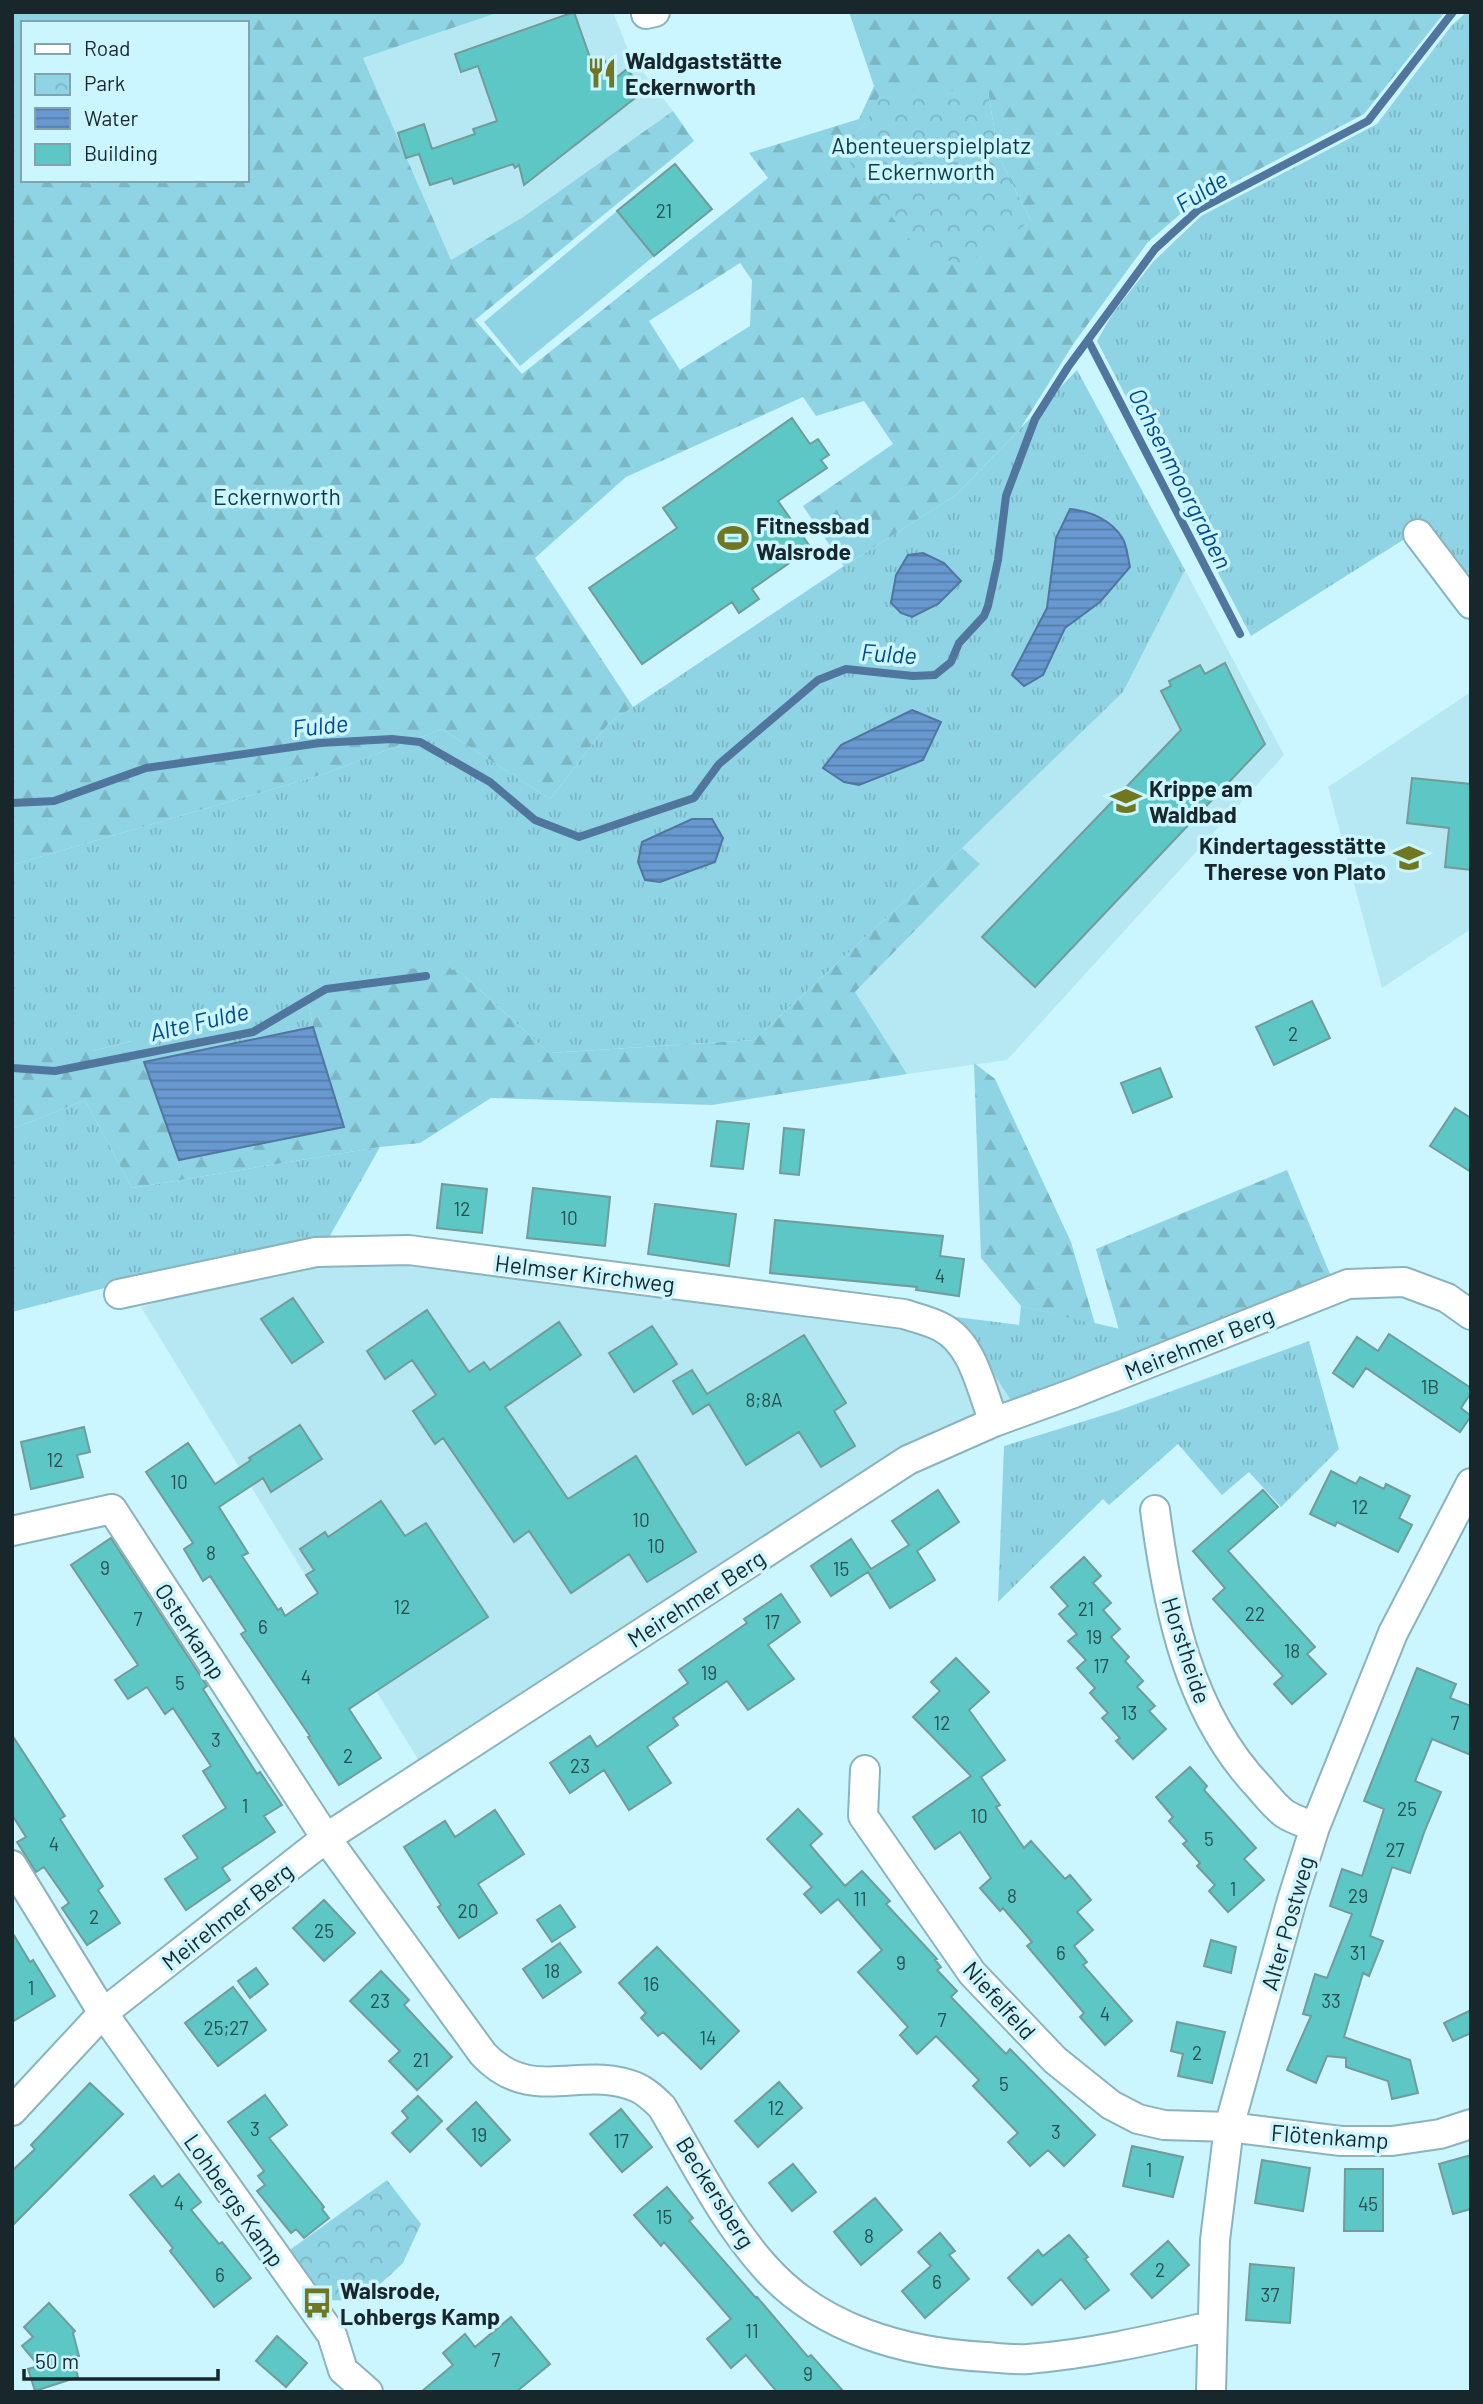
<svg xmlns="http://www.w3.org/2000/svg" width="1483" height="2404" font-family="Barlow,sans-serif">
	<style>
		.built { fill: #b5e8f3 }
		.grass { fill: url(#grass-tufts) }
		.forest { fill: url(#forest-firs); fill-rule: evenodd }
		.park { fill: url(#park-crowns) }
		.garden { fill: #8fd4e4 }
		.water { fill: url(#water-rules); stroke: #50769e; stroke-width: 2 }
		.lines { fill: none; stroke-linecap: round; stroke-linejoin: round }
		.stream { stroke: #50769e; stroke-width: 8 }
		.building { fill: #5cc7c5; stroke: #729b99; stroke-width: 2 }
		.minor-casing { stroke: #8bb3bc; stroke-width: 32 }
		.minor { stroke: #fff; stroke-width: 28 }
		.labels { text-anchor: middle; dominant-baseline: central; stroke-width: 7; stroke-linejoin: round; paint-order: stroke }
		.number-label { font-size: 19px; fill: #294f52 }
		.poi-label { font-size: 23px; font-weight: bold; fill: #18272b; stroke: #cbf5ff; text-anchor: start }
		.park-label { font-size: 23px; fill: #0b3b44; stroke: #cbf5ff }
		.street-label { font-size: 23px; fill: #18272b; stroke: #cbf5ff }
		.water-label { font-size: 24px; font-style: italic; fill: #004a8d; stroke: #cbf5ff }
	</style>
	<defs>
		<pattern id="grass-tufts" width="24" height="20" patternUnits="userSpaceOnUse" patternTransform="scale(1.75)"><rect width="24" height="20" fill="#8fd4e4"/><path d="M3 7l-1-3M5 7V3M7 7l1-3M15 17l-1-3M17 17v-4M19 17l1-3" fill="none" stroke="#7bb6c4"/></pattern>
		<pattern id="forest-firs" width="22" height="20" patternUnits="userSpaceOnUse" patternTransform="scale(1.75)"><rect width="22" height="20" fill="#8fd4e4"/><path d="M5 1l3.5 6h-7zM16 11l3.5 6h-7z" fill="#7bb6c4"/></pattern>
		<pattern id="park-crowns" width="20" height="18" patternUnits="userSpaceOnUse" patternTransform="scale(1.75)"><rect width="20" height="18" fill="#8fd4e4"/><path d="M2 6a3 3 0 1 1 6 0M12 15a3 3 0 1 1 6 0" fill="none" stroke="#7bb6c4"/></pattern>
		<pattern id="water-rules" width="6" height="5" patternUnits="userSpaceOnUse" patternTransform="scale(1.75)"><rect width="6" height="5" fill="#6898d0"/><path d="M0 2.5h6" fill="none" stroke="#557ca9"/></pattern>
	</defs>
	<rect width="100%" height="100%" fill="#cbf5ff"/>
	<!-- built -->
	<path class="built" d="M500 12H613L630 55 673 111 523 217 451 260 363 58Z
		M1185 570 1284 755 1007 1060 907 1074 855 992 980 864 962 848 1122 692Z
		M1471 692V929L1382 988 1328 787Z
		M319 1257 416 1259 956 1317 1012 1402 419 1761 141 1307Z"/>
	<!-- grass -->
	<path class="grass" d="M1467 12H1471V571L1460 578 1422 528 1251 636 1097 341 1113 313 1153 262 1201 216 1377 124 1452 25Z
		M1077 370 1185 570 1123 692 962 848 754 1040 549 1053 458 970 307 994 313 1027 144 1062 131 1041 93 1051H12V865L324 774 442 729 550 799 609 723 844 566 956 495Z
		M85 1100 132 1188 380 1147 327 1241 143 1278 12 1312V1129Z
		M1021 1306 1168 1340 1012 1402 956 1317 1019 1325Z
		M1309 1341 1339 1449 1281 1507 1249 1472 1222 1495 1178 1444 1109 1505 1103 1499 998 1602 1004 1446 1117 1411Z"/>
	<!-- forest -->
	<path class="forest" d="M12 12H500L363 58 451 260 523 217 673 111 694 141 475 320 522 374 768 178 749 153 859 119 874 86 849 12H1445L1364 114 1191 205 1148 242 1074 343 1020 429 956 495 844 566 803 506 893 444 864 401 816 416 803 397 626 477 535 558 633 707 609 723 550 799 442 729 324 774 12 865ZM23 23H247V180H23ZM988 91 999 157 1031 221 839 150 866 123ZM740 263 752 280 750 326 680 370 649 321Z
		M962 848 980 864 855 992 907 1074 712 1105 491 1098 420 1143 380 1147 132 1188 85 1100 12 1129V1051H93L132 1041 144 1062 344 1127 313 1027 307 994 401 968 458 970 549 1053 754 1040Z
		M974 1063 995 1079 1071 1242 1095 1324 1021 1306 981 1258Z
		M1287 1170 1330 1274 1168 1340 1119 1330 1096 1249Z"/>
	<!-- park -->
	<path class="park" d="M882 90 988 91 999 157 1031 221 967 263 924 258 839 149 866 123Z
		M387 2180 421 2224 403 2263 362 2301 324 2300 287 2252Z"/>
	<!-- garden -->
	<path class="garden" d="M617 211 654 256 520 366 484 322Z"/>
	<!-- water -->
	<path class="water" d="M1070 509C1090 511 1112 520 1123 539 1127 547 1128 558 1130 567L1100 602 1065 628 1043 675 1024 686 1012 675 1047 608 1056 538Z
		M923 553 944 563 961 581 938 604 912 617 901 613 891 603 896 575 908 555Z
		M912 710 941 722 923 760 859 785 844 782 823 768 841 745Z
		M692 819H712L723 838 715 862 660 882 645 880 638 862 642 842Z
		M313 1027 344 1127 179 1160 144 1062Z"/>
	<g class="lines">
		<!-- stream -->
		<path class="stream" d="M1088 340 1240 634
			M12 803 54 801 146 768 320 743 392 739 420 742 490 782 535 820 579 837 694 798 719 764 818 680 846 669 913 676 935 675 951 662 959 643 984 616 988 606 998 560 1006 496 1035 419 1068 367 1155 249 1198 210 1368 121 1453 12
			M12 1068 55 1071 253 1032 326 989 426 976"/>
	</g>
	<!-- building -->
	<path class="building" d="M574 12 593 66 605 61 612 81 627 69 644 91 524 185 519 165 515 168 513 164 454 184 452 178 430 185 419 154 406 158 398 133 424 124 432 149 475 134 473 129 497 121 478 66 461 72 455 54Z
		M675 164 712 209 654 256 617 211Z
		M792 418 810 444 818 439 829 455 821 460 827 468 778 501 811 548 752 589 759 599 739 613 732 602 642 664 589 588 677 528 663 508Z
		M1225 663 1265 744 1035 987 982 937 1181 730 1161 691 1171 686 1169 681 1200 665 1205 674Z
		M1412 778 1471 784V870L1445 867 1449 828 1407 823Z
		M1312 1001 1330 1038 1274 1065 1256 1027Z
		M1160 1068 1172 1097 1133 1113 1121 1083Z
		M1455 1108 1471 1118V1172L1430 1146Z
		M717 1121 749 1124 743 1169 711 1166Z
		M784 1128 804 1130 799 1175 780 1173Z
		M442 1184 487 1189 482 1233 437 1228Z
		M533 1188 610 1197 605 1246 527 1238Z
		M655 1204 736 1214 729 1266 648 1254Z
		M775 1220 943 1236 940 1256 964 1259 959 1296 916 1290 917 1287 770 1273Z
		M293 1298 323 1342 292 1363 261 1319Z
		M427 1310 469 1372 484 1362 490 1370 559 1322 581 1355 505 1407 568 1499 636 1456 696 1552 647 1582 629 1554 571 1593 529 1531 514 1542 443 1438 435 1444 413 1411 436 1395 412 1360 385 1379 367 1351Z
		M652 1326 677 1364 634 1392 609 1353Z
		M1389 1334 1471 1388V1393L1461 1408 1471 1416 1460 1432 1366 1368 1353 1387 1333 1373 1357 1337 1378 1351Z
		M804 1335 846 1403 834 1411 855 1446 821 1467 799 1432 746 1465 709 1404 693 1414 673 1381 692 1370 707 1394Z
		M300 1425 322 1459 271 1492 263 1478 219 1507 248 1553 242 1556 278 1610 281 1608 285 1616 318 1593 306 1575 314 1570 300 1549 325 1532 328 1537 381 1501 405 1536 426 1523 488 1617 349 1709 381 1758 339 1785 308 1737 310 1736 241 1634 246 1631 210 1576 203 1581 184 1549 193 1543 146 1472 188 1443 215 1484 251 1460 249 1458Z
		M84 1427 90 1452 77 1455 83 1477 31 1489 21 1442Z
		M1331 1471 1356 1484 1360 1477 1384 1489 1386 1484 1410 1496 1399 1518 1412 1525 1398 1552 1337 1522 1335 1526 1310 1514Z
		M938 1490 959 1522 917 1551 935 1580 890 1608 868 1572 831 1596 811 1566 851 1539 871 1569 909 1545 892 1521Z
		M1263 1490 1278 1507 1228 1551 1315 1647 1307 1654 1326 1674 1292 1704 1274 1684 1283 1676 1213 1599 1225 1588 1193 1551Z
		M111 1538 207 1686 203 1689 257 1774 260 1772 282 1805 264 1816 275 1832 222 1868 230 1880 186 1910 165 1879 198 1858 183 1836 226 1808 203 1771 211 1766 173 1708 165 1714 147 1687 128 1699 115 1680 138 1665 71 1565Z
		M1084 1557 1101 1576 1093 1583 1111 1603 1103 1610 1120 1629 1111 1637 1129 1657 1125 1661 1143 1681 1137 1687 1155 1706 1149 1711 1166 1729 1133 1759 1116 1741 1120 1738 1102 1718 1108 1713 1090 1693 1095 1688 1077 1668 1086 1660 1068 1641 1077 1634 1059 1614 1068 1606 1051 1587Z
		M781 1594 800 1622 768 1645 794 1679 748 1710 727 1681 673 1718 678 1725 647 1747 671 1783 629 1810 604 1770 570 1793 550 1763 590 1736 597 1747 688 1683 679 1670 747 1623 744 1619Z
		M956 1658 989 1692 969 1710 1005 1760 981 1777 1000 1805 996 1807 1024 1848 1031 1841 1065 1879 1070 1875 1091 1900 1077 1912 1093 1930 1074 1946 1087 1962 1083 1965 1132 2021 1105 2045 1080 2017 1084 2013 1027 1946 1032 1942 1003 1908 1000 1911 980 1888 991 1878 960 1832 935 1849 913 1817 971 1776 913 1717 940 1691 931 1682Z
		M1417 1668 1456 1684 1450 1698 1471 1706V1755L1432 1739 1415 1781 1441 1792 1425 1830 1410 1873 1392 1867 1370 1936 1383 1941 1369 1976 1363 1973 1344 2037 1410 2060 1418 2093 1392 2099 1388 2081 1346 2067V2058L1327 2056 1316 2083 1287 2070 1311 2016 1303 2014 1315 1974 1327 1978 1352 1914 1330 1906 1342 1869 1362 1876 1384 1809 1364 1801Z
		M12 1735 65 1816 60 1819 103 1886 98 1890 120 1923 87 1945 62 1908 69 1903 44 1867 36 1872 17 1842 26 1837 12 1815Z
		M1190 1767 1207 1786 1204 1790 1256 1848 1244 1859 1264 1880 1228 1912 1209 1891 1215 1885 1197 1866 1200 1863 1183 1844 1187 1841 1169 1821 1173 1817 1156 1797Z
		M798 1809 822 1834 810 1845 845 1886 862 1871 890 1901 886 1904 937 1959 935 1960 941 1967 937 1970 957 1991 951 1997 1006 2054 1010 2049 1095 2135 1064 2166 1048 2150 1030 2166 1008 2142 1018 2133 973 2086 979 2080 936 2036 917 2054 900 2035 908 2027 858 1972 882 1950 838 1899 821 1913 804 1894 812 1887 767 1839Z
		M495 1810 524 1854 478 1884 497 1913 459 1938 438 1907 441 1905 404 1847 445 1821 455 1837Z
		M324 1900 355 1933 324 1961 293 1928Z
		M560 1905 575 1927 552 1942 537 1920Z
		M12 1932 30 1962 33 1960 55 1996 12 2022Z
		M1211 1940 1236 1947 1231 1973 1204 1966Z
		M560 1943 581 1972 543 1998 523 1969Z
		M657 1947 739 2031 701 2069 663 2032 658 2036 641 2018 646 2013 619 1983Z
		M256 1968 268 1984 250 1998 238 1981Z
		M381 1971 409 2000 404 2005 452 2057 417 2090 389 2061 400 2051 350 2001Z
		M233 1987 266 2030 218 2066 185 2023Z
		M1471 2010V2033L1453 2041 1444 2023Z
		M1177 2022 1225 2032 1212 2083 1178 2076 1183 2054 1171 2051Z
		M779 2082 802 2108 758 2147 735 2121Z
		M90 2083 123 2114 12 2226V2171L35 2149 31 2145Z
		M265 2095 287 2125 269 2138 324 2207 322 2209 329 2218 304 2238 296 2229 291 2233 257 2191 265 2185 258 2176 264 2171 228 2122Z
		M418 2096 442 2121 410 2152 392 2133 408 2118 402 2111Z
		M476 2102 510 2140 481 2166 447 2129Z
		M621 2109 652 2147 622 2172 590 2134Z
		M1132 2146 1183 2157 1173 2197 1123 2186Z
		M1471 2155V2209L1453 2214 1439 2164Z
		M1262 2160 1310 2168 1303 2211 1255 2203Z
		M793 2164 816 2192 792 2211 769 2183Z
		M1345 2169H1383V2231H1344Z
		M179 2174 201 2202 191 2210 219 2244 222 2242 251 2278 214 2307 170 2251 173 2248 130 2195 154 2176 162 2187Z
		M667 2187 693 2218 689 2221 756 2298 757 2297 808 2357 811 2355 844 2392H777L746 2355 731 2368 707 2339 731 2319 664 2242 661 2246 634 2215Z
		M875 2198 902 2230 861 2265 834 2232Z
		M940 2233 955 2251 949 2255 969 2279 925 2318 902 2291 931 2266 918 2252Z
		M1069 2235 1088 2257 1085 2259 1109 2290 1085 2309 1061 2279 1032 2305 1008 2278 1038 2250 1043 2256Z
		M1168 2241 1189 2265 1152 2298 1131 2274Z
		M1250 2264 1294 2268 1290 2323 1246 2320Z
		M49 2303 75 2331 73 2333 79 2356 73 2358 78 2377 35 2391 28 2369 39 2366 22 2346 33 2337 24 2327Z
		M511 2317 550 2364 516 2392H421L453 2365 443 2353 465 2334 475 2347Z
		M277 2336 307 2363 286 2387 256 2361Z"/>
	<g class="lines">
		<!-- minor casing -->
		<g class="minor-casing">
			<path id="minor" d="M646 14 655 12
				M1418 534 1471 604
				M119 1294 316 1252 409 1250 904 1314C916 1318 930 1321 941 1327 974 1344 981 1390 994 1422
				M1155 1510C1168 1609 1188 1712 1259 1787 1267 1796 1276 1808 1285 1814 1294 1820 1306 1823 1315 1827
				M12 1531 112 1509 326 1838 483 2054C531 2106 582 2064 636 2087 646 2091 655 2100 662 2107 694 2161 723 2220 765 2267 821 2330 906 2353 986 2357 1000 2358 1015 2360 1028 2359 1090 2354 1151 2340 1211 2326
				M865 1770 863 1816 972 1973 1055 2060 1111 2105 1138 2119 1164 2125 1229 2127 1341 2141H1392L1440 2134 1471 2124
				M12 1865 103 2013 332 2335 343 2370
				M12 2111 103 2013 326 1838 908 1460 994 1422 1074 1393 1348 1284 1404 1282 1447 1298 1471 1315
				M343 2370 368 2392
				M1211 2392 1215 2240 1229 2127 1292 1900 1315 1827 1393 1633 1471 1483"/>
		</g>
		<!-- minor -->
		<use href="#minor" class="minor"/>
	</g>
	<!-- icons -->
	<defs>
		<g id="restaurant-bare" transform="scale(2.415)"><path d="M-5-6h1v4h1v-4h1v4h1v-4h1v5L-1.5 .5V6h-2V.5L-5-1ZM5-6V6H3V1.5H1.5Q1.5-4 5-6Z" fill="#707720" stroke="#cbf5ff" stroke-width="2.5" paint-order="stroke"/></g>
		<g id="stadium-bare" transform="scale(2.415)"><path d="M0-5a6.5 5 0 1 0 0 10a6.5 5 0 1 0 0-10ZM-3.5-1.8h7v3.6h-7Z" fill="#707720" stroke="#cbf5ff" stroke-width="2.5" paint-order="stroke"/></g>
		<g id="school-bare" transform="scale(2.415)"><path d="M0-5L7-2L0 1L-7-2ZM-4 1L0 2.5L4 1V4Q0 6-4 4Z" fill="#707720" stroke="#cbf5ff" stroke-width="2.5" paint-order="stroke"/></g>
		<g id="bus-bare" transform="scale(2.415)"><path d="M-5-6H5V4H4V6H2V4H-2V6H-4V4H-5ZM-3.5-4V0h7V-4ZM-3.5 1.2v1.5H-2V1.2ZM2 1.2v1.5H3.5V1.2Z" fill="#707720" stroke="#cbf5ff" stroke-width="2.5" paint-order="stroke"/></g>
	</defs>
	<g fill-rule="evenodd">
		<use href="#restaurant-bare" x="602" y="73"/>
		<use href="#stadium-bare" x="733" y="538"/>
		<use href="#school-bare" x="1126" y="801"/>
		<use href="#school-bare" x="1409" y="858"/>
		<use href="#bus-bare" x="317" y="2303"/>
	</g>
	<g class="labels">
		<!-- number labels -->
		<g class="number-label">
			<text x="664" y="210">21</text>
			<text x="1293" y="1033">2</text>
			<text x="462" y="1208">12</text>
			<text x="569" y="1217">10</text>
			<text x="940" y="1275">4</text>
			<text x="1430" y="1386">1B</text>
			<text x="764" y="1399">8;8A</text>
			<text x="55" y="1459">12</text>
			<text x="179" y="1481">10</text>
			<text x="1360" y="1506">12</text>
			<text x="641" y="1519">10</text>
			<text x="656" y="1545">10</text>
			<text x="211" y="1552">8</text>
			<text x="105" y="1567">9</text>
			<text x="841" y="1568">15</text>
			<text x="402" y="1606">12</text>
			<text x="1086" y="1608">21</text>
			<text x="1255" y="1613">22</text>
			<text x="138" y="1618">7</text>
			<text x="772" y="1621">17</text>
			<text x="263" y="1626">6</text>
			<text x="1094" y="1636">19</text>
			<text x="1292" y="1650">18</text>
			<text x="1101" y="1665">17</text>
			<text x="709" y="1672">19</text>
			<text x="306" y="1676">4</text>
			<text x="180" y="1682">5</text>
			<text x="1129" y="1712">13</text>
			<text x="942" y="1722">12</text>
			<text x="1455" y="1722">7</text>
			<text x="216" y="1739">3</text>
			<text x="348" y="1755">2</text>
			<text x="580" y="1765">23</text>
			<text x="245" y="1805">1</text>
			<text x="1407" y="1808">25</text>
			<text x="979" y="1815">10</text>
			<text x="1209" y="1838">5</text>
			<text x="54" y="1843">4</text>
			<text x="1395" y="1849">27</text>
			<text x="1233" y="1888">1</text>
			<text x="1012" y="1895">8</text>
			<text x="1358" y="1895">29</text>
			<text x="860" y="1898">11</text>
			<text x="468" y="1910">20</text>
			<text x="94" y="1916">2</text>
			<text x="324" y="1930">25</text>
			<text x="1061" y="1952">6</text>
			<text x="1358" y="1952">31</text>
			<text x="901" y="1962">9</text>
			<text x="552" y="1970">18</text>
			<text x="651" y="1983">16</text>
			<text x="31" y="1987">1</text>
			<text x="380" y="2000">23</text>
			<text x="1331" y="2000">33</text>
			<text x="1105" y="2013">4</text>
			<text x="942" y="2019">7</text>
			<text x="226" y="2027">25;27</text>
			<text x="708" y="2037">14</text>
			<text x="1197" y="2052">2</text>
			<text x="421" y="2059">21</text>
			<text x="1004" y="2083">5</text>
			<text x="776" y="2107">12</text>
			<text x="255" y="2128">3</text>
			<text x="1056" y="2131">3</text>
			<text x="479" y="2134">19</text>
			<text x="621" y="2140">17</text>
			<text x="1149" y="2169">1</text>
			<text x="179" y="2202">4</text>
			<text x="1368" y="2203">45</text>
			<text x="664" y="2216">15</text>
			<text x="869" y="2235">8</text>
			<text x="1160" y="2269">2</text>
			<text x="220" y="2274">6</text>
			<text x="937" y="2281">6</text>
			<text x="1270" y="2294">37</text>
			<text x="752" y="2330">11</text>
			<text x="496" y="2359">7</text>
			<text x="808" y="2373">9</text>
		</g>
		<!-- poi labels -->
		<g class="poi-label">
			<text x="625" y="60">Waldgaststätte<tspan x="625" dy="26">Eckernworth</tspan></text>
			<text x="756" y="525">Fitnessbad<tspan x="756" dy="26">Walsrode</tspan></text>
			<text x="1149" y="788">Krippe am<tspan x="1149" dy="26">Waldbad</tspan></text>
			<text x="1386" y="845" text-anchor="end">Kindertagesstätte<tspan x="1386" dy="26">Therese von Plato</tspan></text>
			<text x="340" y="2290">Walsrode,<tspan x="340" dy="26">Lohbergs Kamp</tspan></text>
		</g>
		<!-- park labels -->
		<g class="park-label">
			<text x="931" y="145">Abenteuerspielplatz<tspan x="931" dy="26">Eckernworth</tspan></text>
			<text x="277" y="496">Eckernworth</text>
		</g>
		<!-- street labels -->
		<g class="street-label">
			<text transform="translate(585 1273) rotate(7)">Helmser Kirchweg</text>
			<text transform="translate(1199 1343) rotate(-22)">Meirehmer Berg</text>
			<text transform="translate(696 1598) rotate(-33)">Meirehmer Berg</text>
			<text transform="translate(191 1631) rotate(57)">Osterkamp</text>
			<text transform="translate(1187 1650) rotate(72)">Horstheide</text>
			<text transform="translate(227 1916) rotate(-38)">Meirehmer Berg</text>
			<text transform="translate(1287 1923) rotate(-74)">Alter Postweg</text>
			<text transform="translate(1000 2000) rotate(48)">Niefelfeld</text>
			<text transform="translate(1330 2136) rotate(4)">Flötenkamp</text>
			<text transform="translate(716 2192) rotate(58)">Beckersberg</text>
			<text transform="translate(235 2200) rotate(55)">Lohbergs Kamp</text>
		</g>
		<!-- water labels -->
		<g class="water-label">
			<text transform="translate(1201 191) rotate(-32)">Fulde</text>
			<text transform="translate(1181 478) rotate(63)">Ochsenmoorgraben</text>
			<text transform="translate(889 653) rotate(4)">Fulde</text>
			<text transform="translate(320 725) rotate(-6)">Fulde</text>
			<text transform="translate(199 1021) rotate(-13)">Alte Fulde</text>
		</g>
	</g>
	<!-- border -->
	<rect width="1483" height="2404" fill="none" stroke="#18272b" stroke-width="28"/>
	<!-- legend -->
	<rect x="21" y="21" width="228" height="161" fill="#cbf5ff" stroke="#83a3aa" stroke-width="2"/>
	<rect x="35" y="44" width="35" height="10" fill="#ffffff" stroke="#83a3aa" stroke-width="2"/>
	<text x="84" y="56" font-size="21" fill="#18272b">Road</text>
	<rect x="35" y="74" width="35" height="21" fill="url(#park-crowns)" stroke="#83a3aa" stroke-width="2"/>
	<text x="84" y="91" font-size="21" fill="#18272b">Park</text>
	<rect x="35" y="108" width="35" height="21" fill="url(#water-rules)" stroke="#83a3aa" stroke-width="2"/>
	<text x="84" y="126" font-size="21" fill="#18272b">Water</text>
	<rect x="35" y="144" width="35" height="21" fill="#5cc7c5" stroke="#83a3aa" stroke-width="2"/>
	<text x="84" y="161" font-size="21" fill="#18272b">Building</text>
	<!-- scale -->
	<path d="M24 2369v10h194v-10" fill="none" stroke="#18272b" stroke-width="3.5"/>
	<text x="35" y="2369" font-size="21" fill="#18272b" stroke="#cbf5ff" stroke-width="5" paint-order="stroke">50 m</text>
</svg>
